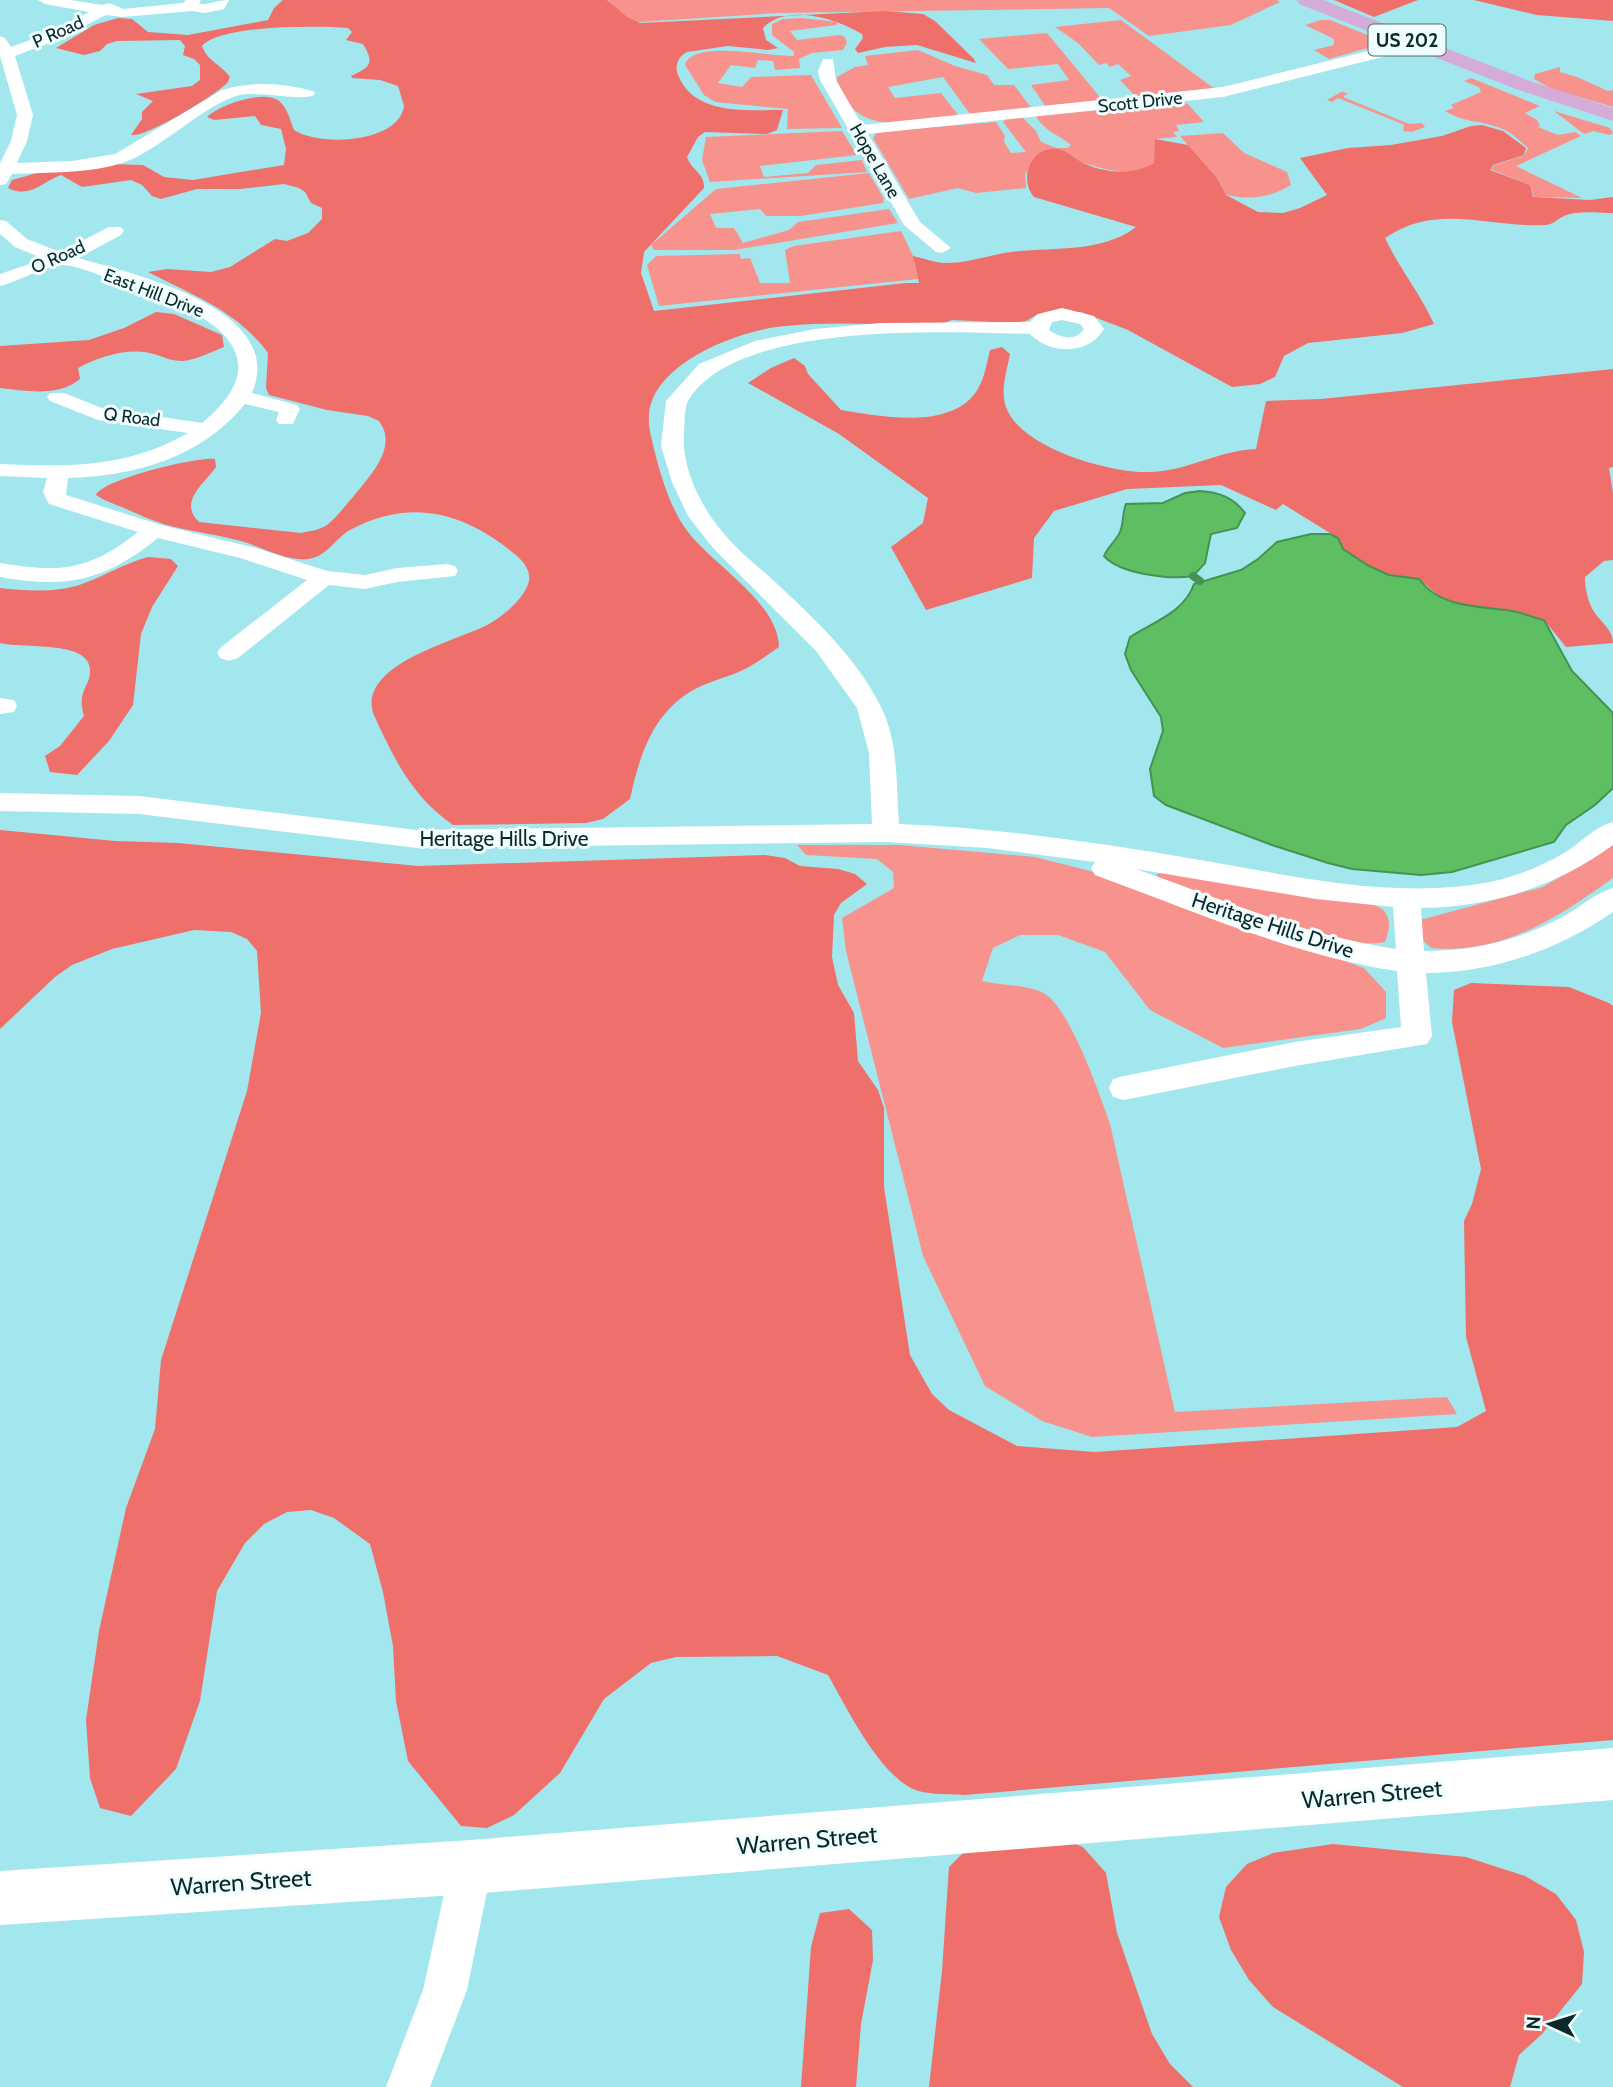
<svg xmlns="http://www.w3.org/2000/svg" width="1613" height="2087" font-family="Cabin,sans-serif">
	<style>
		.green { fill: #f8928c }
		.forest { fill: #ef6f6a }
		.water { fill: #5ebf62; stroke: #459252; stroke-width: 2 }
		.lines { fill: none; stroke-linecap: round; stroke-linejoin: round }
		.stream { stroke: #459252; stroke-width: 8 }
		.minor { fill: #fff; fill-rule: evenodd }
		.tertiary { fill: #fff; fill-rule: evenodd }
		.primary { fill: #d4acd7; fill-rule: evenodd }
		.labels { text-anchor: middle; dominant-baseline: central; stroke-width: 6; stroke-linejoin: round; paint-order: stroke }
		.far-street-label { font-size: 18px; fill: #0b282b; stroke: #f0fdfe }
		.shield { fill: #f0fdfe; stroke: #50686a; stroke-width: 2 }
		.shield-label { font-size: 19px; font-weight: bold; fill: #0b282b }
		.street-label { font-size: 21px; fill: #0b282b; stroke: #f0fdfe }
		.near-street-label { font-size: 24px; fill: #0b282b; stroke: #f0fdfe }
	</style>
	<rect width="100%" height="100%" fill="#a2e7ee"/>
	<!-- green -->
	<path class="green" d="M608 0H1277L1280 2 1231 25 1149 36 1109 8 779 13 624 23Z
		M802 18 837 22V25L790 31 797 40 840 35 845 37 847 43 843 50 812 53 799 59 800 68 775 70 773 61 758 60 755 68 731 65 718 83 742 87 751 77 811 75 842 128 787 129 788 109 715 102 704 95 685 65C692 39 772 57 794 56V52L772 35V24L783 19Z
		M1121 20 1215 89 1138 99 1120 80 1131 76 1118 64 1110 67 1106 63 1099 65 1078 43 1055 27Z
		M1321 20H1330L1380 40 1382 44 1329 59 1314 50 1334 45V39L1305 25Z
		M1047 33 1104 102 1046 107 1031 85 1069 80 1058 64 1008 69 979 39Z
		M918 50 955 66 987 75 994 85H1014L1032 109 970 114 943 77 888 87 895 98 941 93 959 116C921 120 866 137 844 97 840 90 836 85 837 77L855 67 868 65 865 56Z
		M1560 67V72L1577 77 1608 91 1613 90V107L1550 88 1534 79 1535 74Z
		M1471 78 1540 106 1525 113 1537 120 1540 125 1538 127 1558 135 1575 132 1581 136 1516 166 1582 198 1534 197 1530 185 1490 169 1495 165 1525 155 1528 148C1521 142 1513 134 1505 130 1483 120 1467 124 1445 111L1454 108 1451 105 1481 92 1479 87 1464 81Z
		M1341 92 1348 93 1343 97 1409 124 1422 123 1425 127 1412 132 1403 131 1404 125 1400 123 1338 98 1332 102 1327 100Z
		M1181 102 1188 104 1204 122 1176 125 1179 131 1173 132 1177 137 1156 139 1154 163C1132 178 1107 170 1084 163 1068 159 1049 161 1033 159L1025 175 1026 188 976 193 958 188 909 199 873 138 877 132 996 122 1005 136 1004 142 1011 153 1026 152 1003 122 1006 119 1022 117 1036 131 1041 142 1056 148H1068L1071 145C1058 134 1045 132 1036 116Z
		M1554 111 1610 128 1613 133 1610 135 1593 131 1584 134Z
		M842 131 857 155 760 166 764 177 808 173 816 165 862 160 867 172 710 182 702 160 706 137Z
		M1223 133 1244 153 1287 172 1291 185C1269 198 1251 200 1226 195L1217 178 1180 136Z
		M869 173 884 199 883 203 801 216H766L760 209 710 214 716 228H734L743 243 789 230 798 222 889 209 898 223 734 250H654L651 245 716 189Z
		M901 231 913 256 918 279 659 306 647 265 656 256 740 254 741 259 750 258 760 283H790L785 250 794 246Z
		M1613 840V878C1557 918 1502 955 1431 948L1420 938V920L1543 887 1582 864Z
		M797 845H899L1035 857 1098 873 1364 968 1386 992V1018L1361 1029 1223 1048 1150 1010 1105 952 1058 935H1020L993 948 982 981C1002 986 1027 984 1045 994 1070 1009 1100 1095 1110 1124L1175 1412 1447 1397 1457 1414 1092 1437 1042 1421 985 1386 923 1256 846 951 842 918 894 888 893 872 877 859 806 855Z
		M1162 871C1220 881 1279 893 1338 901 1351 903 1375 901 1384 911 1392 920 1389 932 1385 942 1339 952 1215 899 1166 882L1156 875Z"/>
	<!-- forest -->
	<path class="forest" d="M283 0H607L627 17 640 23 884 11 923 14 935 21 974 59 976 63 917 45 885 47 858 53 855 49 863 38 862 34C836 18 786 3 763 28L766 40 778 48 768 50 728 46 687 52C679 56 674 65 678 75 694 116 748 110 783 110L777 130 767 134 705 132 698 137 687 157C691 170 705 173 704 188L644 252 641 273 654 311 906 283H919L913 256C923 258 935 263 945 263 966 263 984 257 1004 253 1046 246 1100 255 1136 227L1034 197C1018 178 1031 146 1058 149 1066 150 1074 158 1081 162 1102 173 1134 176 1154 163L1155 139 1188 145 1217 178 1226 195 1258 212 1283 213 1300 208 1327 195 1300 158 1348 148 1391 145 1442 136 1471 126 1482 125 1503 131 1526 148 1524 155 1493 165 1490 170 1530 185 1533 197 1590 200 1613 197V213C1599 213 1577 210 1564 216 1557 219 1553 225 1545 225 1489 228 1437 202 1385 238 1399 268 1420 293 1434 324L1402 333 1308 343 1284 356 1275 377 1260 384 1232 387 1128 330 1081 312 1038 314 1026 321 1013 323 952 320 935 326C886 325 835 321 786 326 742 329 650 363 649 417 648 427 652 440 654 449 661 477 671 510 688 532 714 566 778 602 779 647 769 654 758 662 747 668 732 676 713 680 697 688 653 711 640 754 630 799L603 819 586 823 453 825C412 797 393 757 373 713 359 663 458 641 489 624 504 615 520 602 527 587 533 574 526 564 516 555 465 513 412 497 350 530 336 538 328 554 313 558 291 564 262 547 241 541 219 535 196 532 174 527 157 523 140 515 124 508 115 504 104 501 96 495 104 479 196 457 215 459L216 467C204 484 178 502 199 522L301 533C310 531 320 530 327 525 337 517 345 506 353 497 369 477 399 447 379 421L368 416 327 410 269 395 266 388 268 353C236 310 194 296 148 272L167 269 211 272 230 267 275 239 287 241 308 233 322 219V208L311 203 305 192 299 188 284 184 240 189H197L161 199 152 196 142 185 131 180 82 187 61 175C42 182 30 199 8 188L12 180 41 172 109 164 143 165 164 177 193 180 284 165 286 149 281 129 261 125 255 116 214 120 207 117C219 105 264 89 279 101 288 108 290 121 294 130 320 147 399 143 404 106L398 86 380 80 352 78 351 76C370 67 375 64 363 44L346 40 352 32 348 28C318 26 222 24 202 46 208 62 221 64 230 77L228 82C216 95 146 138 131 135L142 119V112L153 101 136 94 192 86 200 80V65L194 59 183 55 185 46 180 40 117 41 107 44 100 51 84 55 56 48 94 25 118 18 132 19 148 32 188 35 268 20 274 8Z
		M1334 0H1418L1374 17Z
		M1474 0H1613V21L1537 15Z
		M156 312 174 314 222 335 224 347C211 352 196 360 183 361 172 361 166 358 157 355 132 346 100 356 78 368L80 379C59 397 26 391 0 388V346L89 340 124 328Z
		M1002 347 1010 354C1007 371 1000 390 1006 407 1020 448 1111 474 1151 472 1187 471 1220 450 1256 449L1266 401 1321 399 1613 369V467L1609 468 1613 493V560L1604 561 1585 577C1585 588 1587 599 1593 610 1599 621 1613 629 1613 643L1566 647 1544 620 1458 604 1440 597 1419 579 1389 575 1369 566 1343 549 1338 538 1283 504 1276 510 1221 485 1127 489 1054 511 1034 538 1032 578 926 610 891 547 923 523 928 498 839 434 748 383 771 368 794 358 805 366 808 374 841 410C877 416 939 428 969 400 983 388 986 367 990 350Z
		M148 557 171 559 178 566 152 607 141 634 133 705 109 741 77 775 50 772 45 756 60 746 84 716C76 689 91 688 90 669 88 640 23 649 0 643V588C26 591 57 593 82 584 105 576 125 563 148 557Z
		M0 830 115 841 178 843 418 866 765 855 785 858 800 866 838 869 855 874 867 884 841 903 834 915 832 957 838 985 854 1013 858 1061 878 1090 884 1108V1187L910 1355 932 1394 949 1410 1017 1446 1095 1452 1457 1427 1486 1411 1466 1337 1464 1221 1472 1204 1481 1169 1452 1022 1454 990 1471 983 1569 987 1609 1003 1613 1006V1740L964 1795C949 1794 924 1795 911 1788 876 1769 847 1708 828 1675L777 1656 676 1657 651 1663 604 1699 560 1773 514 1815 487 1828 461 1826 408 1761 396 1701 393 1646 383 1592 370 1544 334 1518 311 1510 287 1512 264 1524 245 1543 217 1591 200 1701 176 1769 131 1816 100 1808 90 1778 86 1720 99 1631 126 1508 155 1429 161 1360 247 1091 261 1013 257 951 247 939 231 932 194 930 112 949 72 965 55 977 0 1029Z
		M1054 1836 1083 1847 1106 1873 1117 1933 1152 2034 1170 2064 1193 2087H929L942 1971 949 1867 969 1847Z
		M1333 1844 1466 1857 1525 1876 1556 1894 1576 1920 1584 1952 1582 1984 1542 2034 1519 2055 1510 2087H1403L1273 2007 1249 1980 1231 1950 1219 1917 1226 1887 1247 1864 1273 1853Z
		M849 1909 872 1930 873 1960 861 2024 856 2087H801L811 1947 820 1913Z"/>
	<!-- water -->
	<path class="water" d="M1200 491C1218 492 1233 497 1245 513L1237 528 1211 534 1205 563 1193 576C1170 580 1120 574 1104 556 1108 546 1117 540 1120 532 1124 523 1122 513 1126 504L1163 503 1185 493Z
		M1311 534H1330L1338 538 1343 549 1369 566 1389 575 1419 579C1439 607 1475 606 1506 610 1518 611 1531 617 1544 620L1572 671 1613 713V788L1595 805 1566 825 1554 842 1452 872 1421 875 1352 869 1328 863 1272 845 1166 805 1154 796 1150 769 1163 731 1161 717 1131 670 1125 654 1130 637C1153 622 1184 613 1194 584L1241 570 1258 559 1277 542Z"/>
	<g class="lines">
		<!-- stream -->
		<path class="stream" d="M1193 576 1200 581"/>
		<!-- minor -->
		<path class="minor" d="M38 0H71L102 5 110 3 123 9 183 3 186 0H201L199 4C210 5 217 0 229 0L224 9 205 13 192 11 123 17 106 15 57 40 15 56 33 115 27 141 17 163 72 161 115 154 222 90C253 81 282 83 313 91L315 94C306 103 255 89 236 96 200 108 161 149 125 162 90 174 48 172 12 174L6 184 0 185V163L11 141 17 115 0 56V36L5 38 11 47 47 34 89 12 45 4Z
			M1417 39 1422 41 1425 44 1422 47 1223 97 868 134 920 222 951 248 942 253 936 252 904 225 820 80 818 71 823 59H833L836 80 862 125 1223 87Z
			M0 220 6 221 27 239 60 252 109 227H121L124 231 121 235 78 258C133 274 288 308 252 393L297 405 300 409 293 424H279L276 420 279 412 245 404C202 457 136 476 68 478L66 495 161 525 256 548 327 571 365 575 397 568 447 564 455 566 458 571 455 576 397 582 365 589 329 585 238 658 229 661 220 658 217 653 220 648 307 580 240 558 158 538C104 581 68 589 0 577V563C60 573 89 571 138 532L49 504 43 492 47 478 0 476V464C69 467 127 468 188 433L98 420 50 401 47 397 50 393H64L102 408 202 423C294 347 190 306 123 283 108 279 75 264 61 265 41 267 20 281 0 286V274L44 259 15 247 0 234Z
			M1062 308 1094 316 1104 329C1089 355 1050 355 1030 334 948 332 736 320 688 401 684 408 685 423 684 432 681 466 699 503 720 529 735 548 755 564 773 580 814 618 858 659 882 709 899 745 896 786 899 824 1000 828 1100 843 1200 860 1294 876 1394 900 1490 882 1515 877 1542 866 1564 853 1581 843 1594 827 1613 822V845C1555 887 1492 907 1421 908L1424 951C1475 951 1521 940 1566 915 1581 906 1596 893 1613 888V912C1558 950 1493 973 1426 973L1432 1036 1427 1044 1295 1066 1124 1100 1113 1097 1109 1088 1113 1079 1124 1076 1295 1042 1401 1027 1397 971C1292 955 1194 911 1095 875L1091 868 1095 862 1087 861 987 848 886 842 417 848 139 814 0 811V793L139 796 417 830 872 824 869 753 857 708 816 651 713 548 688 516 672 482 661 446 666 401 699 364 755 341 815 329 880 323 1030 322 1038 314ZM1062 320 1080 324 1084 329C1075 342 1061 338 1049 330L1052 322ZM1136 869 1316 899 1393 907 1396 949C1305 936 1222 899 1136 869Z
			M0 698 14 700 17 706 14 712 0 714Z
			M471 1846 486 1852 492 1867 467 1990 430 2087H386L423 1990 450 1867 456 1852Z"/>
		<!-- tertiary -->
		<path class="tertiary" d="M1613 1748V1800L471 1894 0 1925V1871L471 1840Z"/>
		<!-- primary -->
		<path class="primary" d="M1297 0H1323L1530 81 1613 108V121L1516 89 1299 4Z"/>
	</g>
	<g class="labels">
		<!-- far-street labels -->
		<g class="far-street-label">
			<text transform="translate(58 32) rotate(-24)">P Road</text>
			<text transform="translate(1140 102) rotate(-6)">Scott Drive</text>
			<text transform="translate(875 161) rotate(60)">Hope Lane</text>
			<text transform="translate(58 257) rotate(-24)">O Road</text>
			<text transform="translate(154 293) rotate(21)">East Hill Drive</text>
			<text transform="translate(132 417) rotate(7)">Q Road</text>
		</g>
		<!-- shield labels -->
		<rect class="shield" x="1368.5" y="24.5" width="77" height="31" rx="5"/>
		<g class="shield-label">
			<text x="1407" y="40">US 202</text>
		</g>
		<!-- street labels -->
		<g class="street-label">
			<text x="504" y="838">Heritage Hills Drive</text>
			<text transform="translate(1273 925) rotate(18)">Heritage Hills Drive</text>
		</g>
		<!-- near-street labels -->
		<g class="near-street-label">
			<text transform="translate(1372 1794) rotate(-5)">Warren Street</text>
			<text transform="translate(807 1840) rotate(-5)">Warren Street</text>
			<text transform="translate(241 1882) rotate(-4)">Warren Street</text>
		</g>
	</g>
	<!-- north arrow -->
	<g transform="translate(1550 2024) rotate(274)" stroke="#f0fdfe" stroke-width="5" paint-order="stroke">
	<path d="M0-5L12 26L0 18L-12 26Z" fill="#0b282b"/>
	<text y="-10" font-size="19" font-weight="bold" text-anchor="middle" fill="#0b282b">N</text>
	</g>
</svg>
